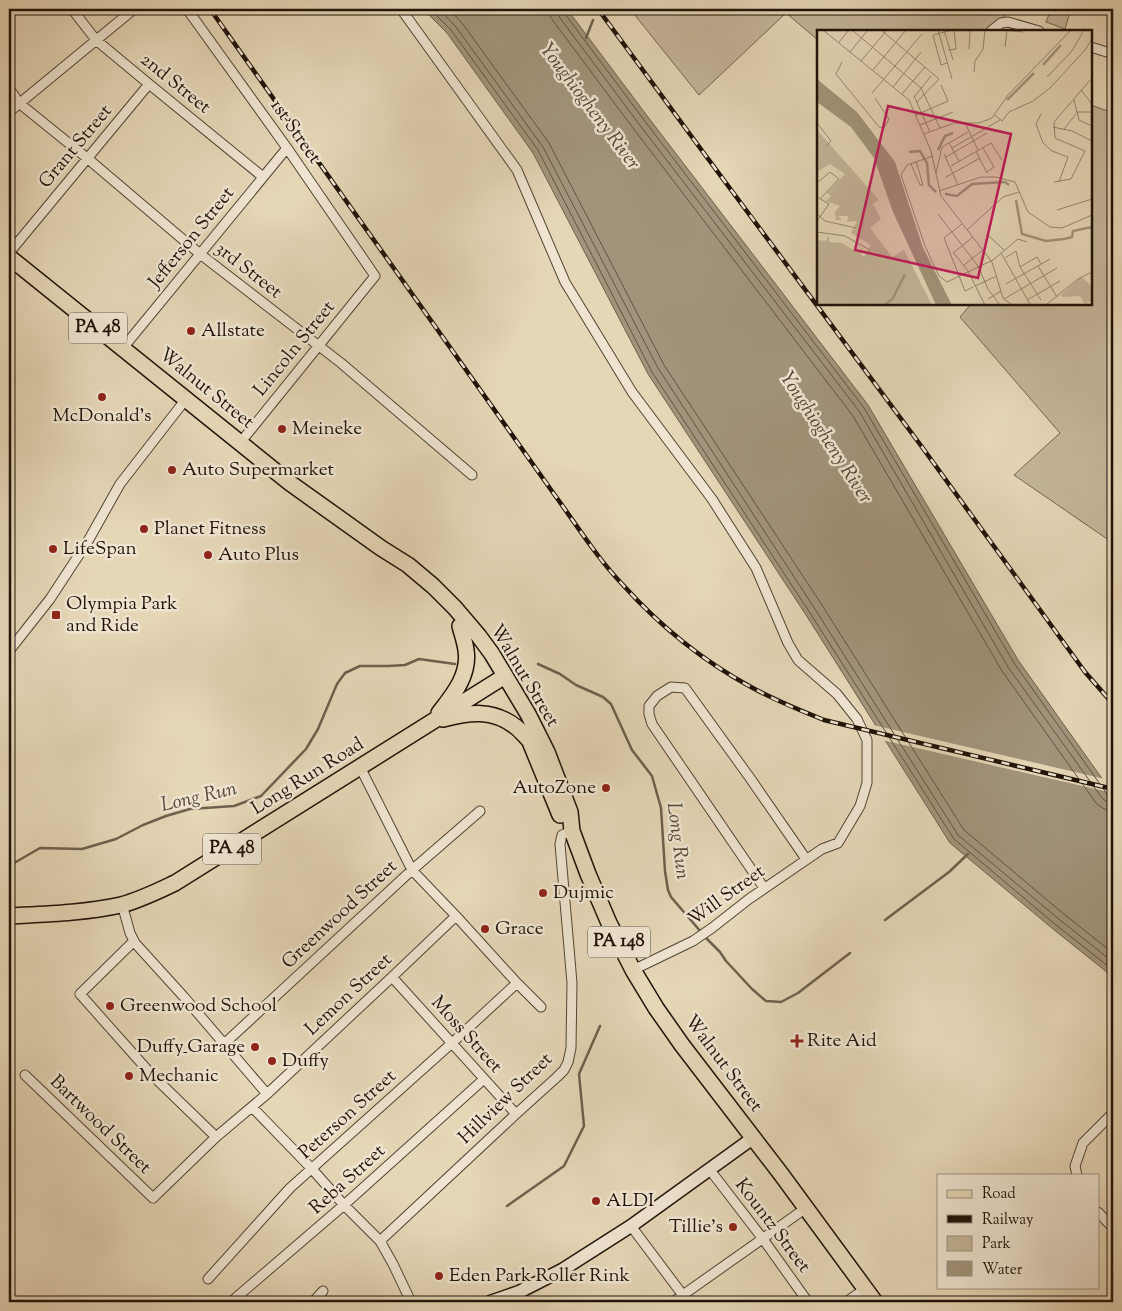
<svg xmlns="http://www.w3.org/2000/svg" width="1122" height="1311" font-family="'Sorts Mill Goudy',serif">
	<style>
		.green { fill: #c4b599; stroke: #726451 }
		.water { fill: #a2947b; stroke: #6e604d }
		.pier { fill: #e5d6b6 }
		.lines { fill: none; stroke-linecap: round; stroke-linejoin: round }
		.shore { stroke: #615442; stroke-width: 1 }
		.stream { stroke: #6e604d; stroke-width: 2.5 }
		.minor-casing { stroke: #514434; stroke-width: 11 }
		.secondary-casing { stroke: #201309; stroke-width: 15 }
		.primary-casing { stroke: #201309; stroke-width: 18 }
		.minor { stroke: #eee4d0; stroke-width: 9 }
		.secondary { stroke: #eee4d0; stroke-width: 12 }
		.primary { stroke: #e5d6b6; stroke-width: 15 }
		.rail-casing { stroke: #201309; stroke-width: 4.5 }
		.rail { stroke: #eee4d0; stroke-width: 2.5; stroke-dasharray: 8; stroke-linecap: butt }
		.poi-dot { fill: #8f2418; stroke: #eee4d0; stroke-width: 2 }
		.labels { text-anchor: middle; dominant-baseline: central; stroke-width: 5; stroke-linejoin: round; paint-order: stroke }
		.shield { fill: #eee4d0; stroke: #5e5245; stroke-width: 1 }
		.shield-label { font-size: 18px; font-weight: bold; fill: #201309 }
		.street-label { font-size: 19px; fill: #201309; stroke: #eee4d0 }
		.poi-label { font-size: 19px; fill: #201309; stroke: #eee4d0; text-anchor: start }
		.water-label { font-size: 20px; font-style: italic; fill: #544737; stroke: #eee4d0 }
		.inset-river { fill: none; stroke: #a2947b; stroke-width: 2.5 }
		.inset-road { fill: none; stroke: #968871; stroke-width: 1 }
		.view { fill: #c2185b; fill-opacity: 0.15; stroke: #c2185b; stroke-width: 2.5 }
		.inset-edge { fill: none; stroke: #201309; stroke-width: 2.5 }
	</style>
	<rect width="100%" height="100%" fill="#e5d6b6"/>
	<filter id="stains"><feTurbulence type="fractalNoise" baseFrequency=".004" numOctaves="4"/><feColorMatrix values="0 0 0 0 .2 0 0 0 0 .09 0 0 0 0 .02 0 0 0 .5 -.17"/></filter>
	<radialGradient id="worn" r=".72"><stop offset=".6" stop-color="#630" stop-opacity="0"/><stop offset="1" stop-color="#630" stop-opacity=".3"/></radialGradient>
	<!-- green -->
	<path class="green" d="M630 9H1007L1000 31H818V40L786 13 699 95Z
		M1051 9H1071L1065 29 1046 22Z
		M1091 105 1113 113V543L1014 475 1060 433 960 317 971 304H1091Z"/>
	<!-- water -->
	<path class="water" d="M423 9H567L648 117 868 405 1018 660 1113 794V977L1053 929 950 843 806 615 648 374 533 153 447 33Z"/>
	<!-- pier -->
	<path class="pier" d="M873 725 1105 779 1113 790V793L882 740Z"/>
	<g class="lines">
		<!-- shore -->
		<path class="shore" d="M430 9 451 30 538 150 652 372 810 613 954 839 1056 925 1113 970
			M439 9 456 27 543 147 658 368 815 609 958 835 1060 920 1113 962
			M449 9 462 23 549 143 664 365 822 605 964 830 1065 915 1113 953
			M550 9V16L554 22 633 128 853 416 1002 671 1096 803 1104 809 1113 810
			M557 9 560 18 639 124 859 411 1008 667 1102 798 1107 802 1113 803
			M563 9 565 14 644 120 864 408 1014 663 1107 794 1109 796H1113"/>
		<!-- stream -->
		<path class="stream" d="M586 38 593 20
			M538 664 560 674 576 685 603 697 611 704 632 750 652 776 661 808 665 871 668 890 671 897 707 939 720 952 726 961 752 989 766 1001 781 1002 798 993 850 953
			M9 866 40 848 82 849 116 839 143 825 166 816 190 809 234 806 261 796 306 749 318 729 337 684 345 673 360 666H388L405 665 419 659 455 664
			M885 920 949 872 968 854
			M507 1206 564 1166 584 1126 579 1074 600 1026"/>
		<!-- minor casing -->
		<g class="minor-casing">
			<path id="minor" d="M72 9 96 40 149 84 263 177
				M187 9 287 148 375 276 240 443
				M401 9 517 170 565 282 632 392 712 499 756 568 788 643 798 660 837 694 857 719 867 740V783L860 806 838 843 822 849 749 899 712 928 693 941 633 970
				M991 31 1001 23 1008 22 1039 31
				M1091 47 1113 54
				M9 88 19 103 87 158 200 254 341 363 472 475
				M9 112 134 9
				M9 253 149 84
				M123 348 287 148
				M9 651 50 599 88 541 120 484 186 399
				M360 767 412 870 456 916 517 983 541 1007
				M764 888 652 724 649 714V706L657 696 671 687 685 688 750 778 806 859
				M122 904 130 933 135 943 184 997 267 1094
				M134 941 80 994 151 1074 216 1137
				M392 977 516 1114
				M224 1044 412 870 480 811
				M25 1075 153 1198 216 1137 267 1094 392 977 456 916
				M252 1107 312 1169 344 1205 380 1241 393 1264 411 1302
				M710 1170 763 1239 808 1302
				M1077 1175 1075 1166 1083 1143 1110 1116 1113 1114
				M1098 1212 1113 1228
				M631 1226 688 1302
				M380 1241 516 1114 557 1077 564 1070 568 1062 571 1048 572 983 560 844 562 835 572 831
				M208 1279 290 1188 452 1043 517 983
				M231 1302 344 1205 484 1079
				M313 1302 323 1291
				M673 1302 806 1208
				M846 1302 865 1289"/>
		</g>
		<!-- secondary casing -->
		<g class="secondary-casing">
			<path id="secondary" d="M490 1302 519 1292 562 1270 631 1226 753 1138"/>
		</g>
		<!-- primary casing -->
		<g class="primary-casing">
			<path id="primary" d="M9 257 290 483 381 548 408 565 433 586 455 608 478 635 492 654 528 714 547 752 570 812 572 831 588 874 609 923 633 970 656 1008 682 1045 781 1174 875 1302
				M439 713C453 695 470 675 466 650 465 642 462 634 460 626
				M443 719C470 712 493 709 516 727 521 731 525 736 530 741
				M526 732 560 815
				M9 916C46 914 84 913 121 905 140 900 158 891 175 883L505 676"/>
		</g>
		<!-- minor -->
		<use href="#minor" class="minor"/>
		<!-- secondary -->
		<use href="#secondary" class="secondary"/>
		<!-- primary -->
		<use href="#primary" class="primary"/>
		<!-- rail casing -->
		<g class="rail-casing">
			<path id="rail" d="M210 9 554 494C576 524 597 558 623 585 660 626 703 661 751 687 774 700 799 710 824 720L1113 789
				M598 9 703 152 922 447 1085 672 1113 704"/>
		</g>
		<!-- rail -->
		<use href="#rail" class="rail"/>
	</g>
	<!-- markers -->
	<g class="poi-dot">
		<circle cx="191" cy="331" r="5"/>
		<circle cx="102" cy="397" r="5"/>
		<circle cx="282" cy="429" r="5"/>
		<circle cx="172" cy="470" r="5"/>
		<circle cx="144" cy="529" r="5"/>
		<circle cx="53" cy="549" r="5"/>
		<circle cx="208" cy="555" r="5"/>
		<rect x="51" y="610" width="10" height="10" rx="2.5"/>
		<circle cx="606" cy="788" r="5"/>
		<circle cx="543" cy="893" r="5"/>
		<circle cx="485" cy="929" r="5"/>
		<circle cx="110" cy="1006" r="5"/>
		<path d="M794.5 1033.5h5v5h5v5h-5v5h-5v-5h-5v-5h5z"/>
		<circle cx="255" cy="1047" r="5"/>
		<circle cx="272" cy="1061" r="5"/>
		<circle cx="129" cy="1076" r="5"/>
		<circle cx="596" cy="1201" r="5"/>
		<circle cx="733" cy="1227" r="5"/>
		<circle cx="439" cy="1276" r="5"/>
	</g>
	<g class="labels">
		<!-- shield labels -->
		<g class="shield">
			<rect x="69" y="312.5" width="58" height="31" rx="4"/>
			<rect x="203" y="833.5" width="58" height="31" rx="4"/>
			<rect x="588" y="926.5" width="62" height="31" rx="4"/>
		</g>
		<g class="shield-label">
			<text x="98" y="328">PA 48</text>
			<text x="232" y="849">PA 48</text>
			<text x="619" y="942">PA 148</text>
		</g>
		<!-- street labels -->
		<g class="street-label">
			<text transform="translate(175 84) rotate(39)">2nd Street</text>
			<text transform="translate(295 132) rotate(55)">1st Street</text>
			<text transform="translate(76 147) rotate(-50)">Grant Street</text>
			<text transform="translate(192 238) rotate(-51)">Jefferson Street</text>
			<text transform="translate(248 271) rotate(38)">3rd Street</text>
			<text transform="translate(295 349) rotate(-51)">Lincoln Street</text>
			<text transform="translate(206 389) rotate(39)">Walnut Street</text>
			<text transform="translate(524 676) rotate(59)">Walnut Street</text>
			<text transform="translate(308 777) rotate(-32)">Long Run Road</text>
			<text transform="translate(727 896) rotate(-36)">Will Street</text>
			<text transform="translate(340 915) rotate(-43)">Greenwood Street</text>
			<text transform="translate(349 995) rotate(-43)">Lemon Street</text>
			<text transform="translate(466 1035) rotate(48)">Moss Street</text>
			<text transform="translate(723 1064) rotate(53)">Walnut Street</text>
			<text transform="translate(506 1099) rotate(-44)">Hillview Street</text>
			<text transform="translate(348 1115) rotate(-42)">Peterson Street</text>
			<text transform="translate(100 1125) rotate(44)">Bartwood Street</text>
			<text transform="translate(348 1180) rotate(-42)">Reba Street</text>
			<text transform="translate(772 1226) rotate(53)">Kountz Street</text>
		</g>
		<!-- poi labels -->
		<g class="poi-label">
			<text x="201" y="331">Allstate</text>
			<text x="102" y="416" text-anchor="middle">McDonald's</text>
			<text x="292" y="429">Meineke</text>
			<text x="182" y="470">Auto Supermarket</text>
			<text x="154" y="529">Planet Fitness</text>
			<text x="63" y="549">LifeSpan</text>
			<text x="218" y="555">Auto Plus</text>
			<text x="66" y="604">Olympia Park<tspan x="66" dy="22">and Ride</tspan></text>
			<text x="596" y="788" text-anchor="end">AutoZone</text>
			<text x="553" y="893">Dujmic</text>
			<text x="495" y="929">Grace</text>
			<text x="120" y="1006">Greenwood School</text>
			<text x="807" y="1041">Rite Aid</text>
			<text x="245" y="1047" text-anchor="end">Duffy_Garage</text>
			<text x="282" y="1061">Duffy</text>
			<text x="139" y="1076">Mechanic</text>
			<text x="606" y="1201">ALDI</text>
			<text x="723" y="1227" text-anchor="end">Tillie's</text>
			<text x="449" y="1276">Eden Park Roller Rink</text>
		</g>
		<!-- water labels -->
		<g class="water-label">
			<text transform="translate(589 107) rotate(53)">Youghiogheny River</text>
			<text transform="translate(825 438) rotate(57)">Youghiogheny River</text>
			<text transform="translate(199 798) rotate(-13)">Long Run</text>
			<text transform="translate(677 841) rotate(83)">Long Run</text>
		</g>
	</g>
	<!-- overview -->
	<g transform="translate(817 30)">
		<rect width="275" height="275" fill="#e5d6b6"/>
		<path d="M0 100 62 170 56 174 64 189 53 198 75 227 87 220 115 275H0V210L9 211 12 205V212L25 213 41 223 45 218 44 224 47 227 54 215 34 203 40 191 30 192 31 186H21L25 190H19L18 182 23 176 9 171 14 166 10 163 28 144 13 134 0 142ZM264 247 275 256 274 271 268 274 263 266 246 267 244 265Z" fill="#c4b599"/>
		<path d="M0 49 40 82 78 132 106 218 135 275H119L76 182 57 128 34 97 0 72Z" fill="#a2947b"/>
		<path class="inset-river" d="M226 35 244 15M190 70 217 43M121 120 128 106 136 103M92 122 103 121 110 133 112 155 119 162M128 164 140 166 155 154 188 152 192 155M199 170 205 204 229 211 247 209 255 207 256 201 275 197M68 275 76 268 88 244"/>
		<path class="inset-road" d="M6 0 92 70 114 121 124 166 175 232 186 268 195 275M35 0 104 58 123 98M64 0 122 49 100 72M121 0 135 49M127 0 136 30M186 0 206 2M22 12 32 0M188 17 190 0M152 19 153 0M131 20 139 19 137 0M33 22 51 0M44 31 70 0M25 32 19 44 62 97 67 98 72 89 58 68M130 33 124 35 116 5 136 0M56 40 89 0M157 42 158 31 166 19 168 0M230 47 255 21 267 0M76 57 104 22M264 60 275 74M55 63 105 4M85 64 108 37M97 66 113 102M97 67 114 46M257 70 262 90 275 96M259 82H275M224 84 219 94 226 113 235 121 251 127 242 152M99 85 131 71 124 55M178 85 185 91 192 82 216 71 233 58 268 20 275 9M0 93 14 111 9 116M148 93 161 120M103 95 136 82M236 97 255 101 275 111M247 99 259 84M107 104 137 93H162L175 88 191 65 254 0M132 113 142 131M135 118 183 90M166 118 177 137 170 142M159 121 170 143M127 124 141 155M116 126 90 135 84 145 108 216 122 246 130 252 176 230 201 209 210 212M129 127 170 103M94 134 103 155H106L99 131M134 136 174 113 185 130M119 143 125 117 151 102M129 147 163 128M237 152 254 149 268 121 238 108 237 92 275 48M0 153 13 142 22 149 3 169M122 161 164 147H179L198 152 211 182 233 197 245 198 275 185M0 167 12 174 0 191M240 180 275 169M0 184 8 191 39 198M121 184 161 236 171 259 183 275M145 194 127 208 148 261 156 257M150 200 186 167 202 162M0 202 28 206 53 220M172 206 187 220M136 222 151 241 168 275M136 223 156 207M184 223 213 274M188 228 199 221 203 237 224 270M147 235 166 220M221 236 240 267M203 237 220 227 224 234M189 254 233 229M158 256 180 246M171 269 184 261M187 269 240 238M210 270 243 251M229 275 261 249 275 242"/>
		<path class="view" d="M71 76 194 104 161 248 38 220Z"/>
		<rect width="275" height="275" class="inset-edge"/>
	</g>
	<!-- margin -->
	<rect width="1122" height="1311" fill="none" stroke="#e5d6b6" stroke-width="30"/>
	<rect x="10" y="10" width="1102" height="1291" fill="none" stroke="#201309" stroke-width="2.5"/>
	<rect x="15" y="15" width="1092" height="1281" fill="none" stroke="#201309"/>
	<!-- legend -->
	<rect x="937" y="1174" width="162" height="115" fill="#eee4d0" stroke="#9c9080"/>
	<rect x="947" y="1190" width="25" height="8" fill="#e5d6b6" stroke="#9c9080"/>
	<text x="982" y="1198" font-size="15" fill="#201309">Road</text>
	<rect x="947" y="1215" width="25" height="8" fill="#201309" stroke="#9c9080"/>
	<text x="982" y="1224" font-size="15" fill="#201309">Railway</text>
	<rect x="947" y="1236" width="25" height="15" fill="#c4b599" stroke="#9c9080"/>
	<text x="982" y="1248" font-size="15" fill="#201309">Park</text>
	<rect x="947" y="1261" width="25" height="15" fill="#a2947b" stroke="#9c9080"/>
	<text x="982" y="1274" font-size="15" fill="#201309">Water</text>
	<rect width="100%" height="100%" filter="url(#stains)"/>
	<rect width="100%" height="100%" fill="url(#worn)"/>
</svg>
